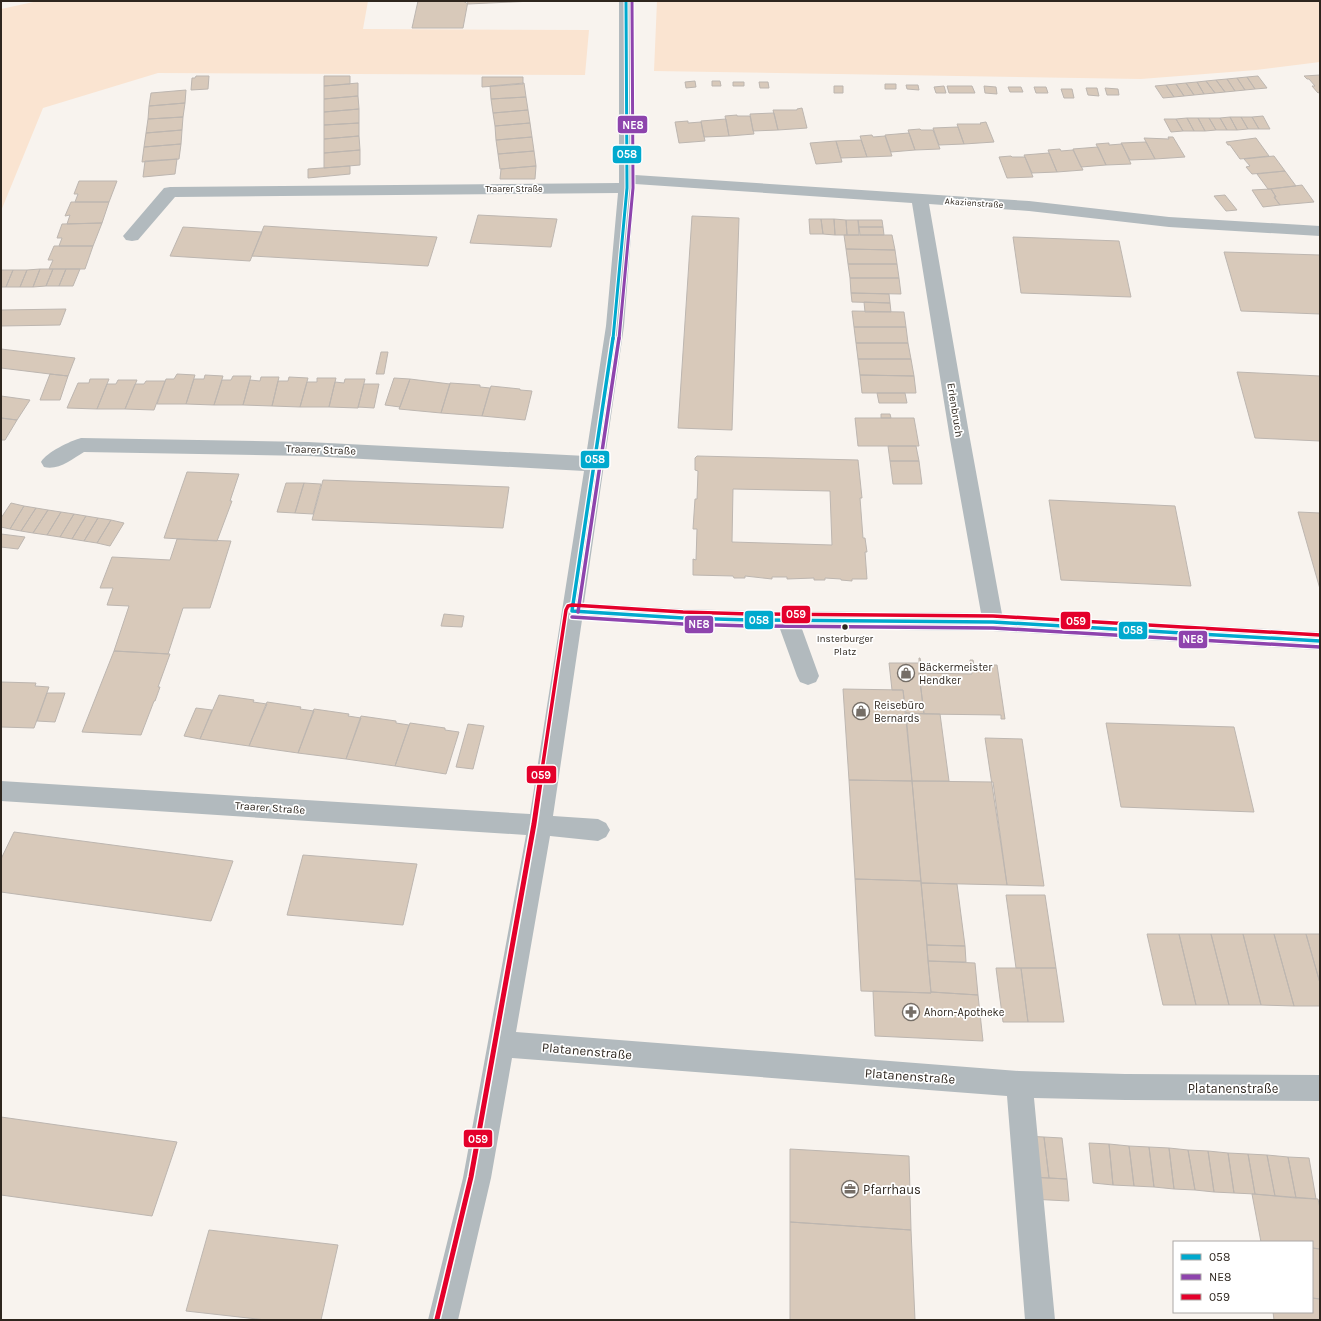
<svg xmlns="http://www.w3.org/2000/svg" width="1321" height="1321" font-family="Karla,sans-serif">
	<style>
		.green { fill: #fae4d1 }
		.building { fill: #d8c9ba; stroke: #bdb6b0; fill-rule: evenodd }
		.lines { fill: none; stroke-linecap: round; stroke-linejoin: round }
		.minor { fill: #b2babe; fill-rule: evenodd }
		.bus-1-far1-casing { stroke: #fff; stroke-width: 5 }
		.bus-1-casing { stroke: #fff; stroke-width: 6 }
		.bus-2-far1-casing { stroke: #fff; stroke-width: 5 }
		.bus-2-casing { stroke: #fff; stroke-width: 6 }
		.bus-3-far1-casing { stroke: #fff; stroke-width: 6 }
		.bus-3-casing { stroke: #fff; stroke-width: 8 }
		.bus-1-far1 { stroke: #00a9ce; stroke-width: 3 }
		.bus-1 { stroke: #00a9ce; stroke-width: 3.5 }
		.bus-2-far1 { stroke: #8e44ad; stroke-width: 3 }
		.bus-2 { stroke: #8e44ad; stroke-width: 3.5 }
		.bus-3-far1 { stroke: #e4002b; stroke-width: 3.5 }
		.bus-3 { stroke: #e4002b; stroke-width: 5 }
		.bus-dot { fill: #2e261e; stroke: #fff; stroke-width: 1.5 }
		.labels { text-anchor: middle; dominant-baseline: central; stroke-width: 3.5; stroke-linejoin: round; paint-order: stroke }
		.far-street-label { font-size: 9px; fill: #2e261e; stroke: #fff }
		.bus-label { font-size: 10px; fill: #2e261e; stroke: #fff }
		.street-label { font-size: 11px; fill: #2e261e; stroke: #fff }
		.poi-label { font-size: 11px; fill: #2e261e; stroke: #fff; text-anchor: start }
		.near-street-label { font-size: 13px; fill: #2e261e; stroke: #fff }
		.near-poi-label { font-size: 13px; fill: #2e261e; stroke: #fff; text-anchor: start }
		.line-badge { stroke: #fff; stroke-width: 1.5 }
		.badge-label { font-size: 11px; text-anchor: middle; font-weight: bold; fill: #fff }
	</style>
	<rect width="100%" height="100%" fill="#f8f3ee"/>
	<!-- green -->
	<path class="green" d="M38 1H368L363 29 589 30 585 75 158 73 43 108 1 211V9Z
		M657 1H1320V62L1256 70 1141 79 654 71Z"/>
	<!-- building -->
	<path class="building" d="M418 1H468L463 28H412Z
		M463 1H534L468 4Z
		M1320 75V92L1318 93 1312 86H1315L1309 79H1307L1304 76Z
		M196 76H209L208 89 191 90 192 78H195Z
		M324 76H350V84L324 86Z
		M1258 76 1267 88 1255 89 1247 77Z
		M482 77H523V84L482 87Z
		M1247 77 1255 89 1245 90 1237 78Z
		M1237 78 1245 90 1235 91 1227 79Z
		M1227 79 1235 91 1225 92 1216 80Z
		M1216 80 1225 92 1215 93 1206 81Z
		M695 81 696 87 686 88 685 82Z
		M712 81H720L721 86H712Z
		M1206 81 1215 93 1204 94 1197 82Z
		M733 82H744V86H733Z
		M759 82H768L769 88H760Z
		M1197 82 1204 94 1194 95 1186 83Z
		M358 83V96L324 99V86Z
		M524 83 526 97 491 99 490 86Z
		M1186 83 1194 95 1184 96 1176 84Z
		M885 84H896V89H885Z
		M1176 84 1184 96 1174 97 1166 85Z
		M906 85H918L919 90 907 89Z
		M1166 85 1174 97 1163 98 1155 86Z
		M834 86H843V93H834Z
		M944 86 946 93H936L934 87Z
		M947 86H972L975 93H949Z
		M984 86 996 87 997 94 985 93Z
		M1008 87H1021L1023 92H1010Z
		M1034 87H1046L1048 93H1036Z
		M1086 88H1097L1099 96 1088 95Z
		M1105 88 1118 89 1119 95H1107Z
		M1061 89H1072L1074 98H1064Z
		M186 90 185 103 149 106 151 93Z
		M358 96 359 109 324 112V99Z
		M526 97 528 110 493 113 491 99Z
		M185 103 183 117 148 119 149 106Z
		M802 108 807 128 778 130 773 110H797V109Z
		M359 109V123L324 125V112Z
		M528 110 530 123 495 126 493 113Z
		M774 113 778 130 753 131 750 114Z
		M737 115V116H750L754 134 729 136 725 116Z
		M1263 116 1270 129H1259L1252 117Z
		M183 117 182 130 146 133 148 119Z
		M1230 117H1241L1248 129 1237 130Z
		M1230 117 1237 130H1227L1220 118Z
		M1241 117H1252L1259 129H1248Z
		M1187 118H1198L1205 131H1194Z
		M1187 118 1194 131H1183L1176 119Z
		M1198 118H1209L1216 130 1205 131Z
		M1209 118H1220L1227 130H1216Z
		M726 119 729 136 704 137 701 121Z
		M1164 119H1176L1183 131 1171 132Z
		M688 121V123L701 122 705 141 679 143 675 122Z
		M986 122 994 142 964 144 957 124H981L980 123Z
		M359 123V136L324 139V125Z
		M530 123 532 137 496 140 495 126Z
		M958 127 964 144 939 145 933 128Z
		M920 129 921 130H933L940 149 915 150 908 130Z
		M182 130 181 144 144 147 146 133Z
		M909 133 915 150 891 152 885 135Z
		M872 135 873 137 885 136 892 156 867 157 860 136Z
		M359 136 360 150 324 153V139Z
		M532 137 534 151 498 154 496 140Z
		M1168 137H1173L1185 157 1155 159 1144 138 1169 139Z
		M1256 138 1269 156 1240 159 1230 145H1228L1226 142Z
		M861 140 867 157 841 158 836 141Z
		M836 141 842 162 816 164 810 143Z
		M1146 142 1155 159 1130 160 1121 143Z
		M1109 143V145L1122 144 1131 164 1106 165 1096 144Z
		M181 144 179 159 142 162 144 147Z
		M1098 147 1106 165 1081 167 1073 149Z
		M1060 149 1061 151 1073 150 1083 170 1057 172 1048 150Z
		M360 150V165L324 168V153Z
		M534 151 536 166 500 169 498 154Z
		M1049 153 1057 172 1032 173 1024 155Z
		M1011 156 1012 157H1025L1033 177 1007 178 999 157Z
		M1274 156 1285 171 1252 174 1246 167 1250 166 1244 159Z
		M177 159 175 174 143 177 145 161Z
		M350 166V174L308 178V169Z
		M536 166 535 179H500L501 169Z
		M1285 171 1296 186 1268 189 1257 174Z
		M79 181H117L109 202H75L78 194H74Z
		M1302 185 1314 202 1280 205 1274 197H1276L1271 189Z
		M1271 189 1276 197H1274L1280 205 1263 207 1252 190Z
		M1225 195 1237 210 1226 211 1214 196Z
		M71 202H109L102 223 67 224 70 215 65 216Z
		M478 215 557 219 551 247 470 243Z
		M692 216 739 218 732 430 678 428Z
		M809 219H821L823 234H810Z
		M821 219H834L835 235 823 234Z
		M834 219 846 220 847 235H835Z
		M846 220H858L859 235H847Z
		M858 220H882L883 227H859Z
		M102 223 93 246H59L62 238H57L62 224Z
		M264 226 437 237 428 266 252 256Z
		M183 227 262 232 250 261 170 256Z
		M859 227H883L884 235H860Z
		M844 235H892L895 250 846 249Z
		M1013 237 1119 241 1131 297 1021 293Z
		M54 246H93L85 269H49L53 260H48Z
		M846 249 895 250 897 264H848Z
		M1224 252 1320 255V314L1241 311Z
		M848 264H897L899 278H850Z
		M40 269 33 287H20L27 270Z
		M40 269H53L46 286 33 287Z
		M53 269H66L59 286H46Z
		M66 269H80L73 286H59Z
		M1 270H13L6 287H1Z
		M13 270H27L20 287H6Z
		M850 278H899L901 294 851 293Z
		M851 293 889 294 890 303 852 302Z
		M864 302 890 303 891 312H865Z
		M66 309 60 325 1 326V310Z
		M852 311 904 312 906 327H854Z
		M854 327H906L908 343H856Z
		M856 343H908L911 359H858Z
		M1 349 75 358 68 376 50 374 1 368Z
		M381 352H388L384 374H376Z
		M858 359H911L914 376 860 375Z
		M1237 372 1320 376V441L1255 438Z
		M50 374 68 376 60 400H40Z
		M177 374 195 375 186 404H157L166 379H174Z
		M205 375 223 376 214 405 186 404 194 379H204Z
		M860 375 914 376 916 393H862Z
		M233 376H251L243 405H214L222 380H231Z
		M261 377H279L272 406 243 405 250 380 260 381Z
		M289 377 308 378 300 407 272 406 278 381H288Z
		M317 378H336L329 407H300L307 382H317Z
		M394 378 410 379 400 407 385 405Z
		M90 379H109L97 409 67 408 78 383H89Z
		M345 379H365L358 408 329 407 335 382 344 383Z
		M410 379 450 384 441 413 399 409Z
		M118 380H137L125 409H97L107 384H116Z
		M146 381H165L154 410 125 409 135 384H144Z
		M450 383 480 385V387L490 388 482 416 441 413Z
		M364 384H379L374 408 358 407Z
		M491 386 520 389V390L532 391 525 420 482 416Z
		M877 393H905L907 403H879Z
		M1 396 30 400 17 420 1 418Z
		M881 414H890L891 418H881Z
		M1 418 17 420 5 440H1Z
		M855 418H914L919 446H858Z
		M888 446H916L919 461H890Z
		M697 456 858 460 862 498H860L863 538H865L867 552H865L867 579H852V581L841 580V579L825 578V580H814V578L787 579V577H772V579L745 576V578H734L733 576 693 575V559L696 560 697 529H693L695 499H697L698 471 695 470V458ZM733 489 830 491 832 545 732 542Z
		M890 461H919L922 484H893Z
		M187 472 239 474 230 501H232L217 541 164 538Z
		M323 480 509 487 503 528 312 520Z
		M286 483H304L295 513 277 512Z
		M304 483 321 484 313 514 295 513Z
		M1049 500 1175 506 1191 586 1061 580Z
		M11 503 24 506 10 529 1 527V518Z
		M24 506 36 508 21 531 10 529Z
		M36 508 48 510 33 533 21 531Z
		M48 510 61 512 47 535 33 533Z
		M61 512 74 514 60 537 47 535Z
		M1298 512 1320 513V589Z
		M74 514 86 516 72 539 60 537Z
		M86 516 98 518 84 541 72 539Z
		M98 518 111 520 97 543 84 541Z
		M111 520 124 523 110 546 97 543Z
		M1 534 25 537 18 549 1 547Z
		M177 539 231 541 210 608H183L168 654 114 651 129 606 107 605 113 588H100L112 557 170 560Z
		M444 614 464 616 462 627 441 626Z
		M114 651 170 654 158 687H160L155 701H154L141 735 82 732Z
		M919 658H920L923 673H919L924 714 906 713 903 690H892L889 663H919Z
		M970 660H973L974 665H997L1005 719H1001V715L924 714 919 673 972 674Z
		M1 682 36 683 35 686 49 687 34 728 1 727Z
		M843 689 903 690 912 781 849 780Z
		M47 693H65L55 722 37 721Z
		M219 695 254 700 253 702 267 704 249 746 200 739Z
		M267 702 301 707 300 709 314 711 298 753 249 746Z
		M196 708 212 710 200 739 184 736Z
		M314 709 349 714 348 716 361 718 346 759 298 753Z
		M906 713 940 714 949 781H912Z
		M361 716 396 721V723L409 725 395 766 346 759Z
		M410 723 445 728V730L459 732 446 774 395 766Z
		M1106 723 1234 727 1254 812 1121 807Z
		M468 724 484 726 473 769 456 767Z
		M985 738 1022 739 1044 886 1007 885Z
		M849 780 912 781 921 881 855 879Z
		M912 781 993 782 1007 885 921 883Z
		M14 832 233 861 211 921 1 892V859Z
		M303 855 417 864 403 925 287 915Z
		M855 879 921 881 931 993 861 991Z
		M921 883 957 884 965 946 927 945Z
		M1006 895H1045L1056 968H1016Z
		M1147 934H1179L1196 1005H1163Z
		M1179 934H1211L1229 1005H1196Z
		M1211 934H1243L1261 1005H1229Z
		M1243 934H1274L1294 1006 1261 1005Z
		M1274 934H1306L1320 983V1006H1294Z
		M1306 934H1320V983Z
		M927 945 965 946 966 962 928 961Z
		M928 961 975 963 978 995 931 992Z
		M996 968H1021L1028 1022H1003Z
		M1021 968H1056L1064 1022H1028Z
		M873 991 931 993V992L978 995 983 1041 875 1036Z
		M1 1117 177 1142 152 1216 1 1195Z
		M1024 1136 1044 1137 1049 1178 1029 1177Z
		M1044 1137 1062 1138 1067 1179 1049 1178Z
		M1089 1143 1109 1144 1113 1185 1093 1183Z
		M1109 1144 1129 1146 1134 1186 1113 1185Z
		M1129 1146 1149 1147 1154 1187 1134 1186Z
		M1149 1147 1169 1148 1174 1189 1154 1187Z
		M1169 1148 1188 1150 1195 1190 1174 1189Z
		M790 1149 909 1156 911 1230 790 1222Z
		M1188 1150 1208 1151 1214 1192 1195 1190Z
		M1208 1151 1228 1153 1234 1193 1214 1192Z
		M1228 1153 1248 1154 1255 1194 1234 1193Z
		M1248 1154 1267 1155 1275 1196 1255 1194Z
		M1267 1155 1288 1157 1296 1198 1275 1196Z
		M1288 1157 1309 1158 1316 1199 1296 1198Z
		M1029 1177 1067 1179 1069 1201 1030 1199Z
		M1252 1194 1318 1199 1320 1208V1249L1312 1248V1242H1261Z
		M790 1222 911 1230 915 1320H790Z
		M209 1230 338 1245 321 1320H266L186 1311Z
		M1312 1248 1320 1249V1299L1312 1298Z
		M1312 1298 1320 1299V1320H1274L1273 1312H1312Z"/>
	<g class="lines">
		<!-- minor -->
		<path class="minor" d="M619 1H633L635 175 1029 201 1169 217 1320 226V236L1169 227 1029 211 929 204 970 439 1002 614 1320 632V650L993 631 802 629 819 676 816 682 808 685 800 682 797 676 780 629 683 627 582 620 553 816 598 819 606 823 610 830 606 837 598 841 550 836 516 1032 1019 1071 1125 1074 1320 1075V1101L1125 1100 1034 1098 1055 1320H1025L1007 1096 512 1058 491 1178 458 1320H428L463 1178 526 835 1 801V781L530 814 584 471 308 456 84 452C72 459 58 471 44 467L41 462C47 452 70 441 81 438L308 442 586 456 606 326 618 193 175 197 138 240 132 241 126 240 123 236 164 188 170 187 619 183ZM635 184 912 203 950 439 981 613 750 611 683 609 584 603 624 326Z"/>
		<!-- bus-1-far1 casing -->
		<g class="bus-1-far1-casing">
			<path id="bus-1-far1" d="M613 339 627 188 626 1"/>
		</g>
		<!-- bus-1 casing -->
		<g class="bus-1-casing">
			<path id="bus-1" d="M572 611 683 618 750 620 993 622 1320 641
				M572 611 613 338"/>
		</g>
		<!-- bus-2-far1 casing -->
		<g class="bus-2-far1-casing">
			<path id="bus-2-far1" d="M619 339 633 188 632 1"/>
		</g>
		<!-- bus-2 casing -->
		<g class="bus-2-casing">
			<path id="bus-2" d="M578 612 619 338
				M572 617 683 624 750 626 993 628 1320 647"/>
		</g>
		<!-- bus-3-far1 casing -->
		<g class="bus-3-far1-casing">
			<path id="bus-3-far1" d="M542 770 566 610 568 606 572 605 683 612 750 614 993 616 1320 635"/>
		</g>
		<!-- bus-3 casing -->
		<g class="bus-3-casing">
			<path id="bus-3" d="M437 1319 471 1177 534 824 542 769"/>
		</g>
		<!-- bus-1-far1 -->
		<use href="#bus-1-far1" class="bus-1-far1"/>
		<!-- bus-1 -->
		<use href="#bus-1" class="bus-1"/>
		<!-- bus-2-far1 -->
		<use href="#bus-2-far1" class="bus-2-far1"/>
		<!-- bus-2 -->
		<use href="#bus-2" class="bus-2"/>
		<!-- bus-3-far1 -->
		<use href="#bus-3-far1" class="bus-3-far1"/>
		<!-- bus-3 -->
		<use href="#bus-3" class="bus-3"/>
	</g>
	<!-- icons -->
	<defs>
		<g id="shop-ring" transform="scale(0.9)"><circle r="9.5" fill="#fff" stroke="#756e67" stroke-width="1.5"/><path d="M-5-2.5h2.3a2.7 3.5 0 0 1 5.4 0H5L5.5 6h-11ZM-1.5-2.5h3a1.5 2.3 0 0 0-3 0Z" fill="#756e67"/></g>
		<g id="pharmacy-ring" transform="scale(0.9)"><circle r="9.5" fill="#fff" stroke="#756e67" stroke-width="1.5"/><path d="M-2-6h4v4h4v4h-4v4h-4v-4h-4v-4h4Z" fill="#756e67"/></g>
		<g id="office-ring" transform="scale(0.9)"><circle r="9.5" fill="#fff" stroke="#756e67" stroke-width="1.5"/><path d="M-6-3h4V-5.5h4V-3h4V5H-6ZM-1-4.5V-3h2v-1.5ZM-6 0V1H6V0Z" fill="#756e67"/></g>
	</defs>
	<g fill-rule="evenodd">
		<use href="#shop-ring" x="906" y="673"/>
		<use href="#shop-ring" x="861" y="711"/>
		<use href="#pharmacy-ring" x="911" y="1012"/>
		<use href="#office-ring" x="850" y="1189"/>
	</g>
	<!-- markers -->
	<circle class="bus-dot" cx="845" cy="627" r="3.5"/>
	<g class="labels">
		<!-- far-street labels -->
		<g class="far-street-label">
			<text x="514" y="189">Traarer Straße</text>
			<text transform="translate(974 203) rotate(4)">Akazienstraße</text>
		</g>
		<!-- bus labels -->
		<g class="bus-label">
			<text x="845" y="639">Insterburger<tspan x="845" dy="13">Platz</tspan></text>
		</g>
		<!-- street labels -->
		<g class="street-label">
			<text transform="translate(955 410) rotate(81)">Erlenbruch</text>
			<text transform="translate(321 450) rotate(2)">Traarer Straße</text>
			<text transform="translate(270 808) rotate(4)">Traarer Straße</text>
		</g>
		<!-- poi labels -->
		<g class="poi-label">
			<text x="919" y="667">Bäckermeister<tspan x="919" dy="13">Hendker</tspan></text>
			<text x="874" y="705">Reisebüro<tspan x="874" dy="13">Bernards</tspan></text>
			<text x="924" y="1012">Ahorn-Apotheke</text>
		</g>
		<!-- near-street labels -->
		<g class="near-street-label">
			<text transform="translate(587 1051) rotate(5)">Platanenstraße</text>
			<text transform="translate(910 1076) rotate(4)">Platanenstraße</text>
			<text x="1233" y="1088">Platanenstraße</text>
		</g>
		<!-- near-poi labels -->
		<g class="near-poi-label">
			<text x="863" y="1189">Pfarrhaus</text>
		</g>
	</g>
	<g class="line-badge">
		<rect x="617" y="115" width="31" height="19" rx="4" fill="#8e44ad"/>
		<rect x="612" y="145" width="30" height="19" rx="4" fill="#00a9ce"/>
		<rect x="580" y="450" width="30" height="19" rx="4" fill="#00a9ce"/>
		<rect x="781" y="605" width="30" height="19" rx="4" fill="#e4002b"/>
		<rect x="744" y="610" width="30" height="20" rx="4" fill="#00a9ce"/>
		<rect x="1060" y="611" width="31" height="19" rx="4" fill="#e4002b"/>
		<rect x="684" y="615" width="30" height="19" rx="4" fill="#8e44ad"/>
		<rect x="1118" y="621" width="30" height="19" rx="4" fill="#00a9ce"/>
		<rect x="1178" y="630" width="30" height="19" rx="4" fill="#8e44ad"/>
		<rect x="526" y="765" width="31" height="19" rx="4" fill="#e4002b"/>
		<rect x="463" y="1129" width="30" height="19" rx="4" fill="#e4002b"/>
	</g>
	<g class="badge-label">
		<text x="633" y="129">NE8</text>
		<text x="627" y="158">058</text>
		<text x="595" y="463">058</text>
		<text x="796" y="618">059</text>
		<text x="759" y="624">058</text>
		<text x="1076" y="625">059</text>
		<text x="699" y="628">NE8</text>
		<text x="1133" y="634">058</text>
		<text x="1193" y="643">NE8</text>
		<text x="541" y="779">059</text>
		<text x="478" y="1143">059</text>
	</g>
	<!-- border -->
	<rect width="1321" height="1321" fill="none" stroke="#2e261e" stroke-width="4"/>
	<!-- legend -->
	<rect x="1173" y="1241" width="140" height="72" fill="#ffffff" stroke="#aba8a5"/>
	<rect x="1181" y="1254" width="20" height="6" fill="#00a9ce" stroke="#aba8a5"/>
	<text x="1209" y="1261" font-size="12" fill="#2e261e">058</text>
	<rect x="1181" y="1274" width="20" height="6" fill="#8e44ad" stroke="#aba8a5"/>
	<text x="1209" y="1281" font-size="12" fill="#2e261e">NE8</text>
	<rect x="1181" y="1294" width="20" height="6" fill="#e4002b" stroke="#aba8a5"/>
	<text x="1209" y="1301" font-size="12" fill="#2e261e">059</text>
</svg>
